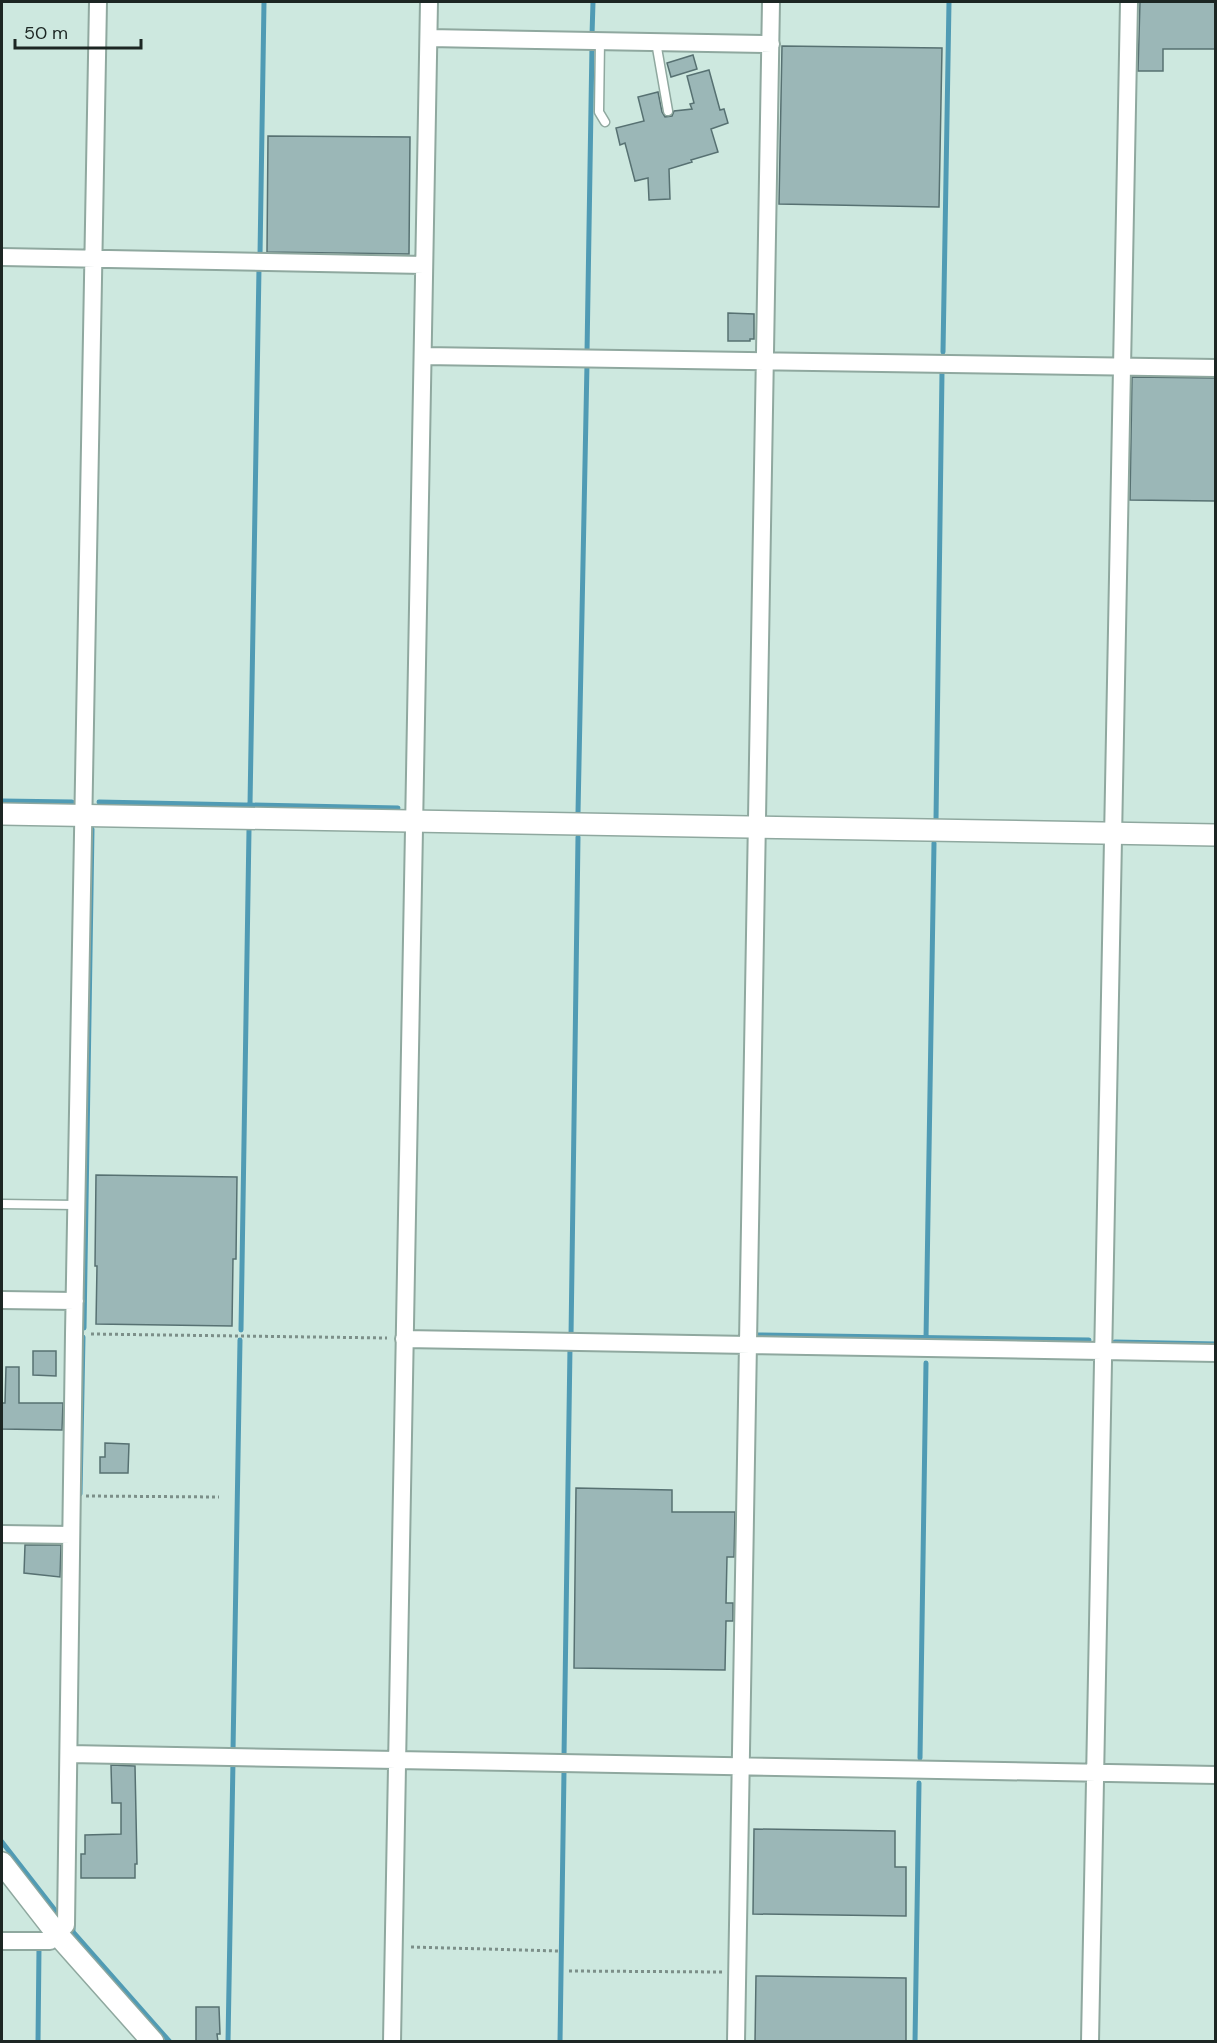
<svg xmlns="http://www.w3.org/2000/svg" width="1217" height="2043" font-family="'DM Sans',sans-serif">
	<style>
		.lines { fill: none; stroke-linecap: round; stroke-linejoin: round }
		.stream { stroke: #509bb4; stroke-width: 5 }
		.building { fill: #9bb7b7; stroke: #577172; stroke-width: 1.5 }
		.service-casing { stroke: #8fa89f; stroke-width: 11 }
		.minor-casing { stroke: #8fa89f; stroke-width: 20 }
		.tertiary-casing { stroke: #8fa89f; stroke-width: 24 }
		.path { stroke: #7c8f89; stroke-width: 3; stroke-dasharray: 3 3; stroke-linecap: butt }
		.service { stroke: #fff; stroke-width: 8 }
		.minor { stroke: #fff; stroke-width: 16 }
		.tertiary { stroke: #fff; stroke-width: 21 }
	</style>
	<rect width="100%" height="100%" fill="#cde8df"/>
	<g class="lines">
		<!-- stream -->
		<path class="stream" d="M592 35 593 2
			M260 255 264 2
			M943 352 949 2
			M587 353 592 45
			M2 801 72 802
			M99 802 398 808
			M250 805 259 268
			M578 813 587 364
			M936 820 942 372
			M84 1328 92 829
			M241 1330 249 830
			M757 1335 1089 1340
			M571 1337 578 837
			M926 1339 934 843
			M1115 1342 1216 1344
			M80 1494 83 1337
			M233 1751 240 1340
			M564 1757 570 1347
			M920 1758 926 1363
			M2 1842 58 1914
			M73 1921V1932L170 2042
			M36 1948H39L38 2042
			M228 2042 233 1761
			M560 2042 564 1771
			M915 2042 919 1783"/>
	</g>
	<!-- building -->
	<path class="building" d="M1140 2H1215V49H1163V71H1138Z
		M782 46 942 48 939 207 779 204Z
		M693 55 697 69 671 77 667 63Z
		M709 70 720 110 724 109 728 123 711 129 718 152 691 160 692 162 669 169 670 199 649 200 648 178 635 181 625 143 620 145 616 128 644 121 638 97 658 92 662 112 665 117 672 116 674 111 692 109 690 104 694 103 687 76Z
		M268 136 410 137 409 254 267 252Z
		M728 313 754 314V339H750V341H728Z
		M1132 377 1215 378V501L1130 500Z
		M96 1175 237 1177 236 1259H233L232 1326 96 1324 97 1266H95Z
		M33 1351H56V1376L33 1375Z
		M6 1367H19V1403H63L62 1430 2 1429V1403H5Z
		M105 1443 129 1444 128 1473H100V1457H105Z
		M576 1488 672 1490V1512H735L734 1557H727L726 1603H733V1621H726L725 1670 574 1668Z
		M25 1545H61L60 1577 24 1573Z
		M111 1765 135 1766 137 1864H135V1878H81V1854H85V1835L121 1834V1803H112Z
		M754 1829 895 1831V1867H906V1916L753 1914Z
		M756 1976 906 1978V2042H755Z
		M196 2007H219L220 2034H217L218 2042H196Z"/>
	<g class="lines">
		<!-- service casing -->
		<g class="service-casing">
			<path id="service" d="M600 41 599 112 605 122
				M656 42 668 111
				M2 1204 76 1205"/>
		</g>
		<!-- minor casing -->
		<g class="minor-casing">
			<path id="minor" d="M429 38 771 44
				M2 257 424 265
				M423 356 1216 368
				M2 1300 75 1301
				M404 1339 1216 1353
				M2 1534 71 1535
				M69 1754 1216 1775
				M2 1941H50L66 1925 74 1334 98 2
				M392 2042 429 2
				M736 2042 771 2
				M1090 2042 1129 2"/>
		</g>
		<!-- tertiary casing -->
		<g class="tertiary-casing">
			<path id="tertiary" d="M2 814 1216 835
				M2 1863 58 1935 153 2042"/>
		</g>
		<!-- path -->
		<path class="path" d="M91 1334 387 1338
			M86 1496 219 1497
			M411 1947 559 1951
			M569 1971 723 1972"/>
		<!-- service -->
		<use href="#service" class="service"/>
		<!-- minor -->
		<use href="#minor" class="minor"/>
		<!-- tertiary -->
		<use href="#tertiary" class="tertiary"/>
	</g>
	<!-- border -->
	<rect width="1217" height="2043" fill="none" stroke="#1c2623" stroke-width="6"/>
	<!-- scale -->
	<path d="M15 39v9h126v-9" fill="none" stroke="#1c2623" stroke-width="3"/>
	<text x="24" y="39" font-size="18" fill="#1c2623" stroke="#cde8df" stroke-width="4.5" paint-order="stroke">50 m</text>
</svg>
